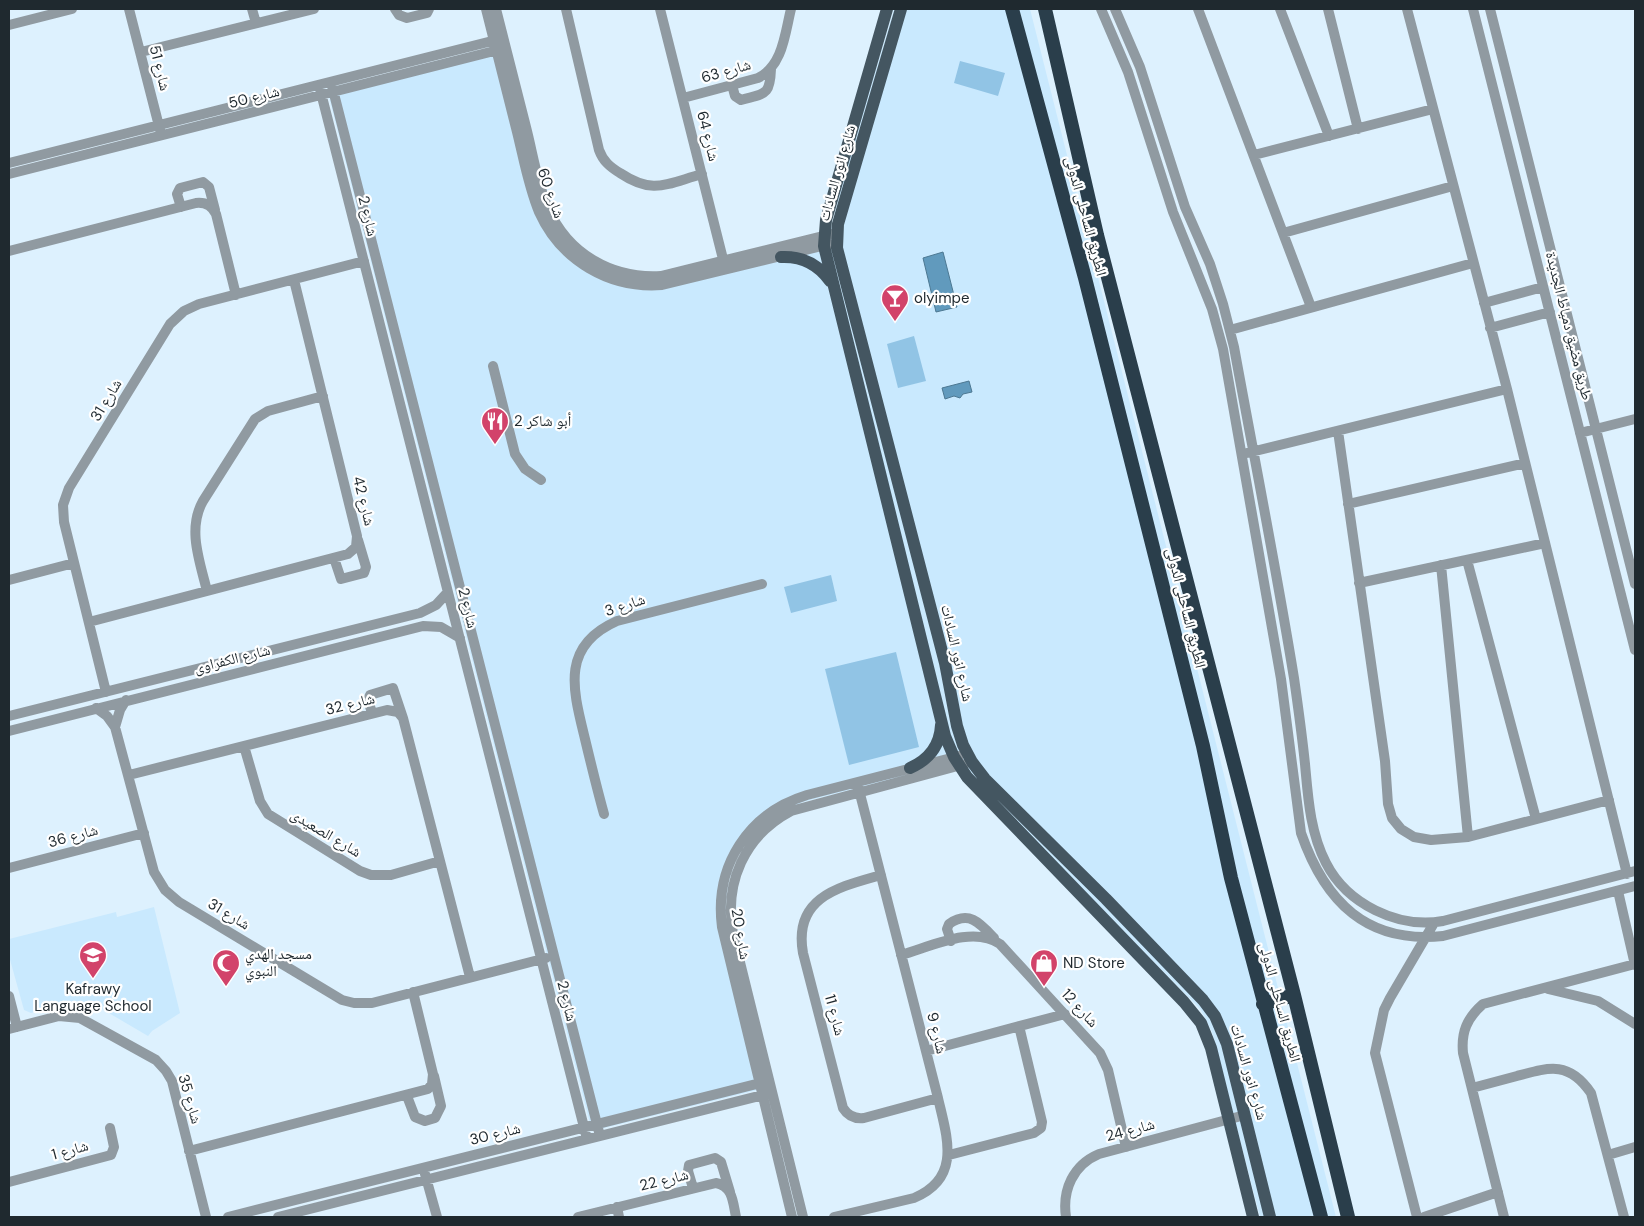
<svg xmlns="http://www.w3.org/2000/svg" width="1644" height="1226" font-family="'DM Sans','Noto Naskh Arabic',sans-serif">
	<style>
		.built { fill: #c9e9fe }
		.green { fill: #91c4e5 }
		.water { fill: #619abd; stroke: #4d7892 }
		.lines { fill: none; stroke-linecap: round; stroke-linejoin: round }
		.minor { stroke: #909aa1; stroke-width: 10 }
		.major { stroke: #445661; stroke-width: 12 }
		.highway { stroke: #2a3e4b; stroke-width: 14 }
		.labels { text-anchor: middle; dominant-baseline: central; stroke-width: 4.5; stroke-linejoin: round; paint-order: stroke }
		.street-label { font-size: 15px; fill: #1f292f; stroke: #fff }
		.poi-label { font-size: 15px; fill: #1f292f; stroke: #fff; text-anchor: start }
	</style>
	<rect width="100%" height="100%" fill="#ddf1fe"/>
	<!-- built -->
	<path class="built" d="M894 9H1030L1336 1217H1260L1212 1032 1201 1010 973 777 962 761 803 802 762 824 737 855 728 883 726 902V922L765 1088 592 1131 327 89 500 45 553 228 629 279 829 239 842 182Z
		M154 907 180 1013 152 1031 148 1036 102 1009 86 1004 68 1003 31 1013 24 1010 9 956V939L116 912 117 917Z"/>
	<!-- green -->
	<path class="green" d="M960 61 1005 73 998 96 954 83Z
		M914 336 926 381 898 388 887 344Z
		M831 575 837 601 791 613 784 587Z
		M896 652 919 747 849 765 825 669Z"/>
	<!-- water -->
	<path class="water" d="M943 252 957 307 936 312 923 258Z
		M969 381 972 392 963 394 960 398 954 396 945 399 942 388Z"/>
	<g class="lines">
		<!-- minor -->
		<path class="minor" d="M129 9 160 130
			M252 9 256 23
			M395 9 399 15 407 18 427 13 429 9
			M486 9C496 48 506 88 516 128 523 155 528 186 539 212 561 261 610 289 662 285L830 244
			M496 9C506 48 516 88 526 127 533 154 537 183 548 208 568 254 612 279 661 276L831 234
			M566 9 599 150C603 161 610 167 620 173 653 195 666 184 702 174
			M660 9 725 267
			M1101 9 1128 72 1173 212 1212 309 1223 349 1281 679 1301 833C1325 902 1367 944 1443 936L1635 886
			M1115 9 1140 67 1185 207 1210 264 1223 304 1234 347C1254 457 1276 567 1294 678 1298 706 1302 735 1305 764 1308 797 1310 832 1326 863 1347 904 1398 929 1443 921L1635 871
			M1198 9 1311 307
			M1280 9 1329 136
			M1328 9 1358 129
			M1407 9 1507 389 1627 874
			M1473 9 1635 650
			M1490 9 1635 584
			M9 25 72 9
			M141 52 314 9
			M331 82 600 1136
			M319 85 587 1139
			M732 85 735 96 741 100C765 93 770 96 771 69
			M683 98 758 78C783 66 785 33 791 9
			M1254 155 1433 109
			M9 163 500 39
			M9 174 502 49
			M181 207 177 194 180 188 203 182 209 187 215 210
			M1283 233 1453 186
			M9 251 196 203C205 202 212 206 216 214L236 295
			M1484 303 1543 287
			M1490 328 1550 312
			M1230 330 1473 263
			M493 366 515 454 525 469 541 480
			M1338 431 1385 761 1388 804 1392 818 1401 829 1414 837 1431 840 1468 837 1609 800
			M1580 433 1635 419
			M1247 453 1507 389
			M1348 504 1525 463
			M334 558 341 579 364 573 366 567 358 540
			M1467 560 1536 819
			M1441 565 1468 837
			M9 580 74 563
			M1359 583 1545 543
			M207 591C200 562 187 529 203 501L255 419 268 411 323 396
			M89 622 348 554 356 547 357 536 294 280
			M106 692 64 522 63 505 69 488 170 324 184 311 199 304 364 261
			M96 708 107 716 115 727 154 872 165 890 179 902 342 1000 354 1003H372L546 958
			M372 713 368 700 370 695 393 688 403 718
			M9 716 420 613 436 605 448 592
			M115 727 120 710 126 700
			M9 731 423 626 441 627 460 638
			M244 746 260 801 268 814 360 871 371 875H391L440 861
			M129 775 387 710 398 712 403 718 470 977
			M604 814C597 789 591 764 585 739 573 690 560 646 617 621L762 584
			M9 868 144 833
			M881 875C839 887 793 897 803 953L843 1108C848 1116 855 1119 864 1118L938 1098
			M1618 891 1635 965
			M951 941 947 929 949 924C969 910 980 923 994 938
			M901 955C930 947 973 925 1000 944L1100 1053 1108 1070 1126 1147
			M1548 989 1598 1001 1635 1024
			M9 996 17 1027
			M9 1029 59 1016 80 1018 156 1060 166 1071 172 1081 206 1217
			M926 1051 1065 1014
			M1472 1088C1487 1084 1502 1080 1517 1076 1550 1067 1569 1061 1591 1093L1624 1217
			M407 1096 415 1117 425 1121 435 1118 441 1106 434 1076
			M189 1151 428 1089 432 1084 433 1074 413 992
			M949 1155 1034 1133 1041 1128 1042 1122 1019 1026
			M1608 1155 1635 1147
			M425 1174 437 1217
			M9 1182 111 1155 114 1147 110 1128
			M693 1188 688 1171 689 1165 715 1158 721 1162 730 1192
			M617 1207 619 1217
			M228 1217 764 1082
			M278 1217 767 1094
			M578 1217 716 1183C733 1186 733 1203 736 1217
			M792 1217 722 927C714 866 748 813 807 795L959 756
			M803 1217 733 934C724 883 744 836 791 811L965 764
			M834 1217 914 1198C962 1178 947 1137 938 1098L858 786
			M1066 1217C1062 1190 1073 1165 1099 1154L1245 1115
			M1417 1217 1375 1053 1384 1010 1390 998 1434 923
			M1424 1217 1498 1192
			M1504 1217 1463 1053C1461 1032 1467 1018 1483 1004L1635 964"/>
		<!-- major -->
		<path class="major" d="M887 9 826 220 824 246 945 736 954 757 967 777 1184 1002 1201 1023 1211 1048 1253 1217
			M901 9 838 224 837 248 945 663 957 726 963 745 972 762 985 779 1106 899 1203 1000 1215 1016 1227 1044 1270 1217
			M781 257C802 256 818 264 830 281
			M910 768C928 760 940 746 941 725"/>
		<!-- highway -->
		<path class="highway" d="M1012 9 1085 278 1203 746 1231 878 1321 1217
			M1045 9 1097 235 1294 995 1348 1217
			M1263 1004 1294 995"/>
	</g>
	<!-- icons -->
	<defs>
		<g id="bar-pin" transform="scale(1.4375)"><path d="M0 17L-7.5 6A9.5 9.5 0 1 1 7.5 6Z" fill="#d2436a" stroke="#fff"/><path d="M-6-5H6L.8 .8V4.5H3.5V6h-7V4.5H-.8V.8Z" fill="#fff"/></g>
		<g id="restaurant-pin" transform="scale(1.4375)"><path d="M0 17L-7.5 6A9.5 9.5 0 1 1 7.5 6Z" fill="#d2436a" stroke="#fff"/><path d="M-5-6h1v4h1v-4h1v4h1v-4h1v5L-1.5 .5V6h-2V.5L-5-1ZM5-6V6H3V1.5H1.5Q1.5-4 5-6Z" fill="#fff"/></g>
		<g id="school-pin" transform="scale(1.4375)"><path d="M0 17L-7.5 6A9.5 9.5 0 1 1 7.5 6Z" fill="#d2436a" stroke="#fff"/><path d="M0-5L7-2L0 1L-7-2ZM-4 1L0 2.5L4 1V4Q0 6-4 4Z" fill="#fff"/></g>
		<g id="mosque-pin" transform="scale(1.4375)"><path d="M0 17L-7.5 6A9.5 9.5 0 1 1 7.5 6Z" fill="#d2436a" stroke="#fff"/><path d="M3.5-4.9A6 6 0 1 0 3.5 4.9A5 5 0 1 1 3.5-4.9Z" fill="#fff"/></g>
		<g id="shop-pin" transform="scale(1.4375)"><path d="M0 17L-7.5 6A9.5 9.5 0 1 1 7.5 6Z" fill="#d2436a" stroke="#fff"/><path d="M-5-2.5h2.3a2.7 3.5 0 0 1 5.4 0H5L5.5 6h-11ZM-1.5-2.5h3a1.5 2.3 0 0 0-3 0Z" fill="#fff"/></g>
	</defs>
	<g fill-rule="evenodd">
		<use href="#bar-pin" x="895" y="298"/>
		<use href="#restaurant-pin" x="495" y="421"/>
		<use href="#school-pin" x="93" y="955"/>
		<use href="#mosque-pin" x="226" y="963"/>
		<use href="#shop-pin" x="1044" y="963"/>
	</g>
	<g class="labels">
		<!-- street labels -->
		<g class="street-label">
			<text transform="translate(160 68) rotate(76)">شارع 51</text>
			<text transform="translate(726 71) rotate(-16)">شارع 63</text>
			<text transform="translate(254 97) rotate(-14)">شارع 50</text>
			<text transform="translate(708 136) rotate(76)">شارع 64</text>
			<text transform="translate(837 173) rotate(-74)">شارع انور السادات</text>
			<text transform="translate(551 193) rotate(70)">شارع 60</text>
			<text transform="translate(368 216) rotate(76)">شارع 2</text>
			<text transform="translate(1086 216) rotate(75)">الطريق الساحلى الدولى</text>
			<text transform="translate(1569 326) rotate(76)">طريق مضيق دمياط الجديدة</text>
			<text transform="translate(106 400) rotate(-59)">شارع 31</text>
			<text transform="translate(364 501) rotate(76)">شارع 42</text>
			<text transform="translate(625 605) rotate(-18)">شارع 3</text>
			<text transform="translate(468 608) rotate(76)">شارع 2</text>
			<text transform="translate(1186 608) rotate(76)">الطريق الساحلى الدولى</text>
			<text transform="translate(957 653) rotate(77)">شارع انور السادات</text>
			<text transform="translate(232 659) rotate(-14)">شارع الكفراوى</text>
			<text transform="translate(350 704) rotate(-14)">شارع 32</text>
			<text transform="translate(326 833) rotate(31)">شارع الصعيدى</text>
			<text transform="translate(73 836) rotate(-15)">شارع 36</text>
			<text transform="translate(229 914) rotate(31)">شارع 31</text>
			<text transform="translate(741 934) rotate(80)">شارع 20</text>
			<text transform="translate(567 1001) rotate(76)">شارع 2</text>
			<text transform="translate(1280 1002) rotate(75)">الطريق الساحلى الدولى</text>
			<text transform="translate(1080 1008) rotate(47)">شارع 12</text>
			<text transform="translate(835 1015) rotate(75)">شارع 11</text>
			<text transform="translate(937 1033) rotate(76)">شارع 9</text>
			<text transform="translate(1249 1072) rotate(74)">شارع انور السادات</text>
			<text transform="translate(190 1099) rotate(74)">شارع 35</text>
			<text transform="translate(1130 1130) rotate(-15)">شارع 24</text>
			<text transform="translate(495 1134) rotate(-14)">شارع 30</text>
			<text transform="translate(70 1150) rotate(-15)">شارع 1</text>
			<text transform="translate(664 1180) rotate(-14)">شارع 22</text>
		</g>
		<!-- poi labels -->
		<g class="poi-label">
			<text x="914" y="298">olyimpe</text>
			<text x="514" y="421">أبو شاكر 2</text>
			<text x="245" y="954">مسجد الهدي<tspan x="245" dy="17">النبوي</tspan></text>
			<text x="1063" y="963">ND Store</text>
			<text x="93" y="989" text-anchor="middle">Kafrawy<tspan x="93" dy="17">Language School</tspan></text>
		</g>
	</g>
	<!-- border -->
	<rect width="1644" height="1226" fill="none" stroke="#1f292f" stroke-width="20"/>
</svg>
